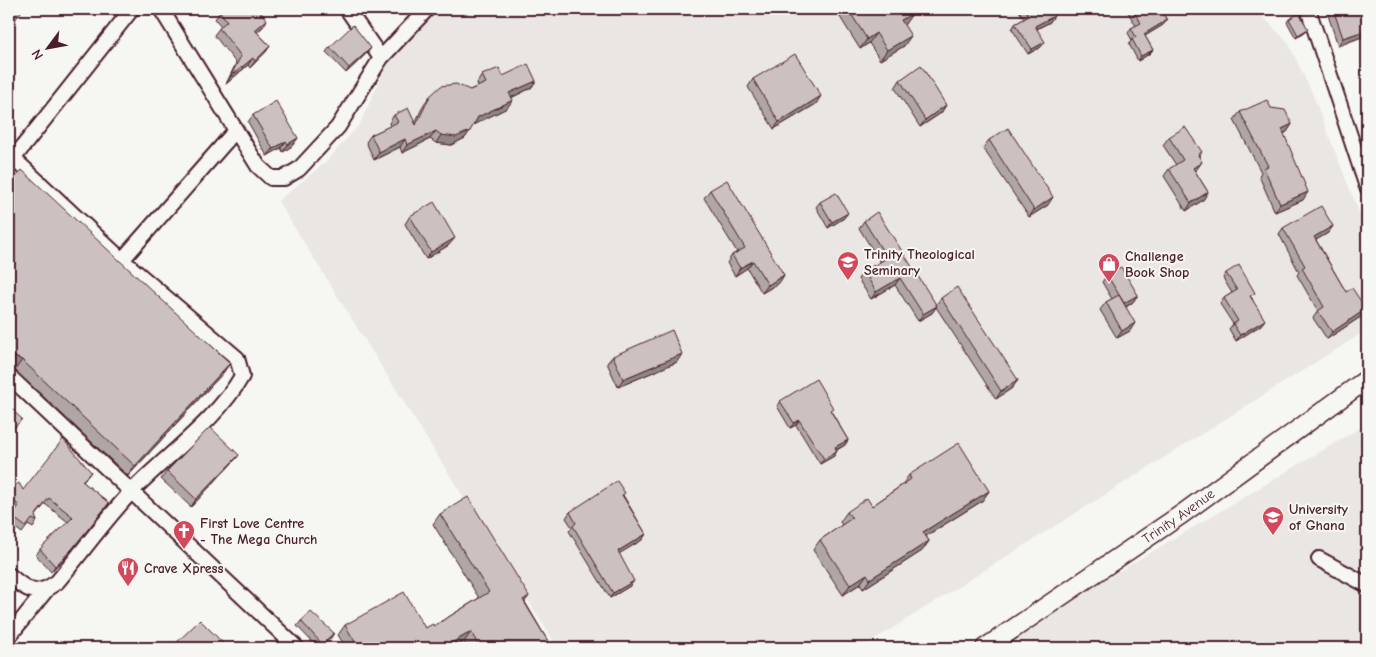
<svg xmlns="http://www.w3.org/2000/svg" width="1376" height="657" font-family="'Comic Neue',sans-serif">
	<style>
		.built { fill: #e9e6e3 }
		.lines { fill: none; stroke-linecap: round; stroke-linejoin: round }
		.minor-casing { stroke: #4a1f2b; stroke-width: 18 }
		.tertiary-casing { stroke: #4a1f2b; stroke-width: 21 }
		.minor { stroke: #f6f6f2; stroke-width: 14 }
		.tertiary { stroke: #f6f6f2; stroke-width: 18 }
		.wall { fill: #afa6a5; stroke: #4a1f2b }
		.shaded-wall { fill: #8f8786; stroke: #4a1f2b }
		.building { fill: #ccc1c0; stroke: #4a1f2b }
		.labels { text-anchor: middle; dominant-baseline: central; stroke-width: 4; stroke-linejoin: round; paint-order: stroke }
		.poi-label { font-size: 14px; font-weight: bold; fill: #4a1f2b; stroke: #f6f6f2; text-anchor: start }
		.street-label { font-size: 14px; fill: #4a1f2b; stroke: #f6f6f2 }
	</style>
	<rect width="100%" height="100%" fill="#f6f6f2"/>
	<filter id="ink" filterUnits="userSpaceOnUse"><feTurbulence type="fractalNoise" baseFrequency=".02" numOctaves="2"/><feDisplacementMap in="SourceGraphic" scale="10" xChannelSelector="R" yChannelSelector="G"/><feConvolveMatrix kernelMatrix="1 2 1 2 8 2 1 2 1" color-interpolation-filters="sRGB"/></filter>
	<g filter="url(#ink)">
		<!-- built -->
		<path class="built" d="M436 9H1256L1288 43 1312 93 1367 233V330L861 648H558L278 201 326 162 360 124 384 71 401 42Z
			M1367 424V648H990Z"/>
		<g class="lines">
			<!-- minor casing -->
			<g class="minor-casing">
				<path id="minor" d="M161 9 258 166 271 178H284L299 169 338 127 381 58 427 9
					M347 9 381 58
					M1308 9 1367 187
					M9 164 132 9
					M122 260 236 130
					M9 376 297 648
					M1319 559 1367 585
					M9 575C27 590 35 598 57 582 82 552 105 520 132 491 168 454 217 420 242 376L237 358 122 260 13 158
					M9 636 47 589"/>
			</g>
			<!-- tertiary casing -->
			<g class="tertiary-casing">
				<g id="tertiary">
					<path id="s1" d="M985 648 1182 514 1367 379"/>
				</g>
			</g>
			<!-- minor -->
			<use href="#minor" class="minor"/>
			<!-- tertiary -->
			<use href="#tertiary" class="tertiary"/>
		</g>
		<!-- wall -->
		<path class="wall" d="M835 9H909L912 14 904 24V46L880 60 869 43 860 49Z
			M1018 9H1049L1050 22 1037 29 1041 47 1028 54 1012 29 1015 24 1024 19Z
			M1126 9H1160L1167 20 1163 25 1145 36 1153 50 1149 54 1138 61 1129 44 1132 40 1128 33 1131 28 1136 26Z
			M1332 9H1367V35L1338 46 1328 15Z
			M220 12 263 27 257 32 270 46 265 53 250 68 248 65 226 84 236 63 214 35 221 26 215 19Z
			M1289 19 1308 29 1306 31 1296 38 1287 22Z
			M330 47 371 48 367 53 346 73 326 52Z
			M482 75 503 76 536 81 531 88 511 98 507 108 474 124 465 138 451 145 436 143 430 139 402 153 400 147 374 160 366 142 371 135 390 126 389 123 394 115 415 123 424 104 430 96 470 90 478 86 477 83Z
			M753 79 816 104 774 129 748 87Z
			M900 80 946 105 941 113 920 127 895 88Z
			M1271 108 1292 124 1287 132 1283 134 1303 200 1275 212 1259 176 1261 172 1234 120 1240 112Z
			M253 115 298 138 292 146 283 152 281 148 267 156 248 122Z
			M1169 137 1202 152 1199 156 1197 169 1195 171 1208 192 1203 200 1186 211 1164 176 1169 169 1176 165 1163 145Z
			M989 140 1048 205 1029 217 983 148Z
			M9 185 230 363 223 373 128 476 15 370 9 368Z
			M710 190 784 275 779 283 762 293 747 268 735 276 727 263 732 255 737 252 704 198Z
			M820 202 844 218 828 228 816 207Z
			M410 216 449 245 426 259 405 224Z
			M864 221 936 305 941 298 1018 380 1012 388 996 399 936 307 932 313 918 321 895 285 871 299 858 279 864 271 880 262 859 228Z
			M1333 226 1328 233 1316 240 1346 292 1366 309 1362 316 1327 339 1313 318 1318 311 1297 275 1299 272 1279 234 1283 228Z
			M1226 273 1252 298 1261 325 1236 341 1229 329 1233 324 1220 304 1224 298 1232 293 1223 278Z
			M1107 275 1138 295 1132 303 1126 307 1130 331 1117 338 1100 310 1106 302 1112 299 1102 282Z
			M613 356 677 362 618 387 607 363Z
			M780 401 831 411 848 440 845 445 837 450 834 456 820 464 796 425 790 428 777 406Z
			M239 455 233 462 191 507 161 479 167 471Z
			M91 472 83 482 109 503 68 555 51 572 36 555 40 549 68 522 45 504 35 517 37 521 33 528 28 525 22 533 9 523V520L15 512 9 506V490H23Z
			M909 475 989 491 982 501 926 536 929 541 922 551 863 589 860 584 843 595 813 550 820 540 842 525 840 522 847 512 872 506 902 485Z
			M623 495 646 534 642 540 619 553 630 586 610 598 569 531 572 527 566 518 570 512Z
			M440 514 525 602 552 648H467L464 642 453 648H346L338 635 345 625 425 628 434 626 479 598 433 524Z
			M301 621 331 638 320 648H318L297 626Z"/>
		<!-- shaded-wall -->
		<path class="shaded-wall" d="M912 14 905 24 894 30 901 20Z
			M1054 16 1050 22 1032 31 1035 26Z
			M267 20 263 27 250 37 255 30Z
			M1167 20 1163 25 1141 38 1144 34Z
			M1308 29 1306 31 1296 38 1298 35Z
			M1367 30V35L1338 46 1343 38Z
			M876 33 869 43 860 49 867 39Z
			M911 36 904 46 880 60 887 50Z
			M1045 42 1041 47 1028 54 1032 49Z
			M270 46 265 53 250 68 255 61Z
			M371 48 367 53 346 73 349 68Z
			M1153 50 1149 54 1138 61 1141 56Z
			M253 58 248 65 226 84 230 77Z
			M536 81 531 88 504 101 509 93Z
			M821 96 816 104 774 129 779 122Z
			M513 100 507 108 473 125 478 117Z
			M946 105 941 113 920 127 925 120Z
			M1292 124 1287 132 1276 137 1282 129Z
			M436 131 430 139 402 153 407 145Z
			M470 131 465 138 451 145 436 143 441 135Z
			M298 138 292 146 283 152 288 144Z
			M405 139 400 147 374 160 379 152Z
			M286 141 281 148 267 156 273 149Z
			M1202 162 1197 169 1187 176 1193 168Z
			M1208 192 1203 200 1186 211 1191 203Z
			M1308 192 1303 200 1275 212 1280 204Z
			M1053 197 1048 205 1029 217 1034 210Z
			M848 213 844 218 828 228 832 222Z
			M1333 226 1328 233 1309 244 1314 237Z
			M455 238 449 245 426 259 431 252Z
			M753 261 747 268 735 276 740 268Z
			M784 275 779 283 762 293 768 285Z
			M900 278 895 285 871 299 876 292Z
			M1138 295 1132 303 1118 311 1124 303Z
			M937 306 932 313 918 321 923 314Z
			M1366 309 1362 316 1327 339 1332 332Z
			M1265 320 1261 325 1236 341 1240 335Z
			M1135 323 1130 331 1117 338 1122 331Z
			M682 354 677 362 618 387 623 379Z
			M15 357 22 360 15 370 9 368V367Z
			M230 363 223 373 128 476 135 466Z
			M1018 380 1012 388 996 399 1001 391Z
			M799 420 796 425 790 428 794 423Z
			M848 440 845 445 832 452 835 447Z
			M837 451 834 456 820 464 824 459Z
			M239 455 233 462 191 507 196 499Z
			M989 491 982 501 916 542 923 532Z
			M109 503 68 555 51 572 55 566Z
			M646 534 642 540 614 557 618 551Z
			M929 541 922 551 863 589 870 579Z
			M867 574 860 584 843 595 850 585Z
			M634 581 630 586 610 598 613 593Z
			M529 596 522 606 523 600Z
			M471 632 464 642 453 648H442Z
			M334 633 331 638 319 648 322 644Z
			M367 642 362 648H357L358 647Z"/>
		<!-- building -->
		<path class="building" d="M9 9H19L18 10 21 12 9 28Z
			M224 9H258L267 20 255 30 270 46 255 61 253 58 230 77 241 56 219 28 227 21 220 12Z
			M848 9H909L912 14 901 20 911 36 887 50 876 33 867 39Z
			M1025 9H1049L1054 16 1035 26 1045 42 1032 49 1015 24 1029 16Z
			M1132 9H1160L1167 20 1144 34 1153 50 1141 56 1132 39 1136 37 1131 28 1141 23Z
			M1333 9H1367V30L1343 38Z
			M1299 13 1308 29 1298 35 1289 19Z
			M353 25 371 48 349 68 330 47Z
			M795 54 821 96 779 122 753 79Z
			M528 64 536 81 509 93 513 100 478 117 470 131 456 137 441 135 436 131 407 145 405 139 379 152 371 135 398 122 394 115 408 108 416 125 430 96 441 86 456 84 470 90 486 83 482 75 499 68 503 76Z
			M921 65 946 105 925 120 900 80Z
			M1267 100 1271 108 1285 110 1292 124 1282 129 1308 192 1280 204 1264 168 1268 166 1240 112Z
			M276 101 298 138 288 144 286 141 273 149 253 115Z
			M1185 127 1202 152 1198 155 1202 162 1193 168 1208 192 1191 203 1169 169 1183 160 1169 137Z
			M1008 128 1053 197 1034 210 989 140Z
			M22 170 230 363 135 466 22 360 15 357 9 352V185Z
			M727 180 784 275 768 285 753 261 740 268 732 255 745 248 710 190Z
			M836 193 848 213 832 222 820 202Z
			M434 202 455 238 431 252 410 216Z
			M1321 206 1333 226 1314 237 1346 292 1352 288 1366 309 1332 332 1318 311 1324 307 1302 268 1305 266 1283 228Z
			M877 212 937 306 923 314 900 278 876 292 864 271 887 258 864 221Z
			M1239 265 1255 293 1250 296 1265 320 1240 335 1233 324 1238 321 1224 298 1237 290 1226 273Z
			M1121 267 1138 295 1124 303 1107 275Z
			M957 287 1018 380 1001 391 941 298Z
			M1119 295 1135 323 1122 331 1106 302Z
			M672 330 682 354 623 379 613 356Z
			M816 379 833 408 830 410 848 440 835 447 837 451 824 459 799 420 794 423 780 401Z
			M10 408 22 419 9 434V409Z
			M210 427 239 455 196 499 167 471Z
			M63 439 91 472 82 481 109 503 72 549 55 566 40 549 73 517 49 498 35 516 37 521 32 519 26 527 11 516 19 506 9 495V490L19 483 23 490Z
			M959 443 989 491 923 532 929 541 870 579 867 574 850 585 820 540 852 518 847 512 867 498 872 506 911 479 909 475Z
			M617 481 625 493 622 495 646 534 618 551 634 581 613 593 573 526 576 523 570 512Z
			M468 497 529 596 523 600 552 648H480L471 632 442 648H371L367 642 358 647 345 625 404 592 425 628 433 624 434 626 489 592 440 514Z
			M311 612 334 633 322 644 301 621Z
			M200 620 228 648H171Z"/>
	</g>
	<!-- icons -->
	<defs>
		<g id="school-pin" transform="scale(1.125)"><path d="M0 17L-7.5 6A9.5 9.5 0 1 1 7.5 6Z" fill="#d1495b" stroke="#f6f6f2"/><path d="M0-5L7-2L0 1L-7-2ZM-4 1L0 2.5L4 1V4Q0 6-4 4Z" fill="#fff"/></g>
		<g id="shop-pin" transform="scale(1.125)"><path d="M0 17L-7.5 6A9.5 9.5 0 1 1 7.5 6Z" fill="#d1495b" stroke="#f6f6f2"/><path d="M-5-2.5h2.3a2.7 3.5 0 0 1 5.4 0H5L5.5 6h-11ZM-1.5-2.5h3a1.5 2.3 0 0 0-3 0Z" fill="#fff"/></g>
		<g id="university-pin" transform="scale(1.125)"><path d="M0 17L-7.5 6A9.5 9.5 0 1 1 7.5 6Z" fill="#d1495b" stroke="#f6f6f2"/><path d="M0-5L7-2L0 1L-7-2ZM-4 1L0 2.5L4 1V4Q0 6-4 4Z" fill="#fff"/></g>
		<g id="church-pin" transform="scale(1.125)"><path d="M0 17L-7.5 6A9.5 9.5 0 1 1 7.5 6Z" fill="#d1495b" stroke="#f6f6f2"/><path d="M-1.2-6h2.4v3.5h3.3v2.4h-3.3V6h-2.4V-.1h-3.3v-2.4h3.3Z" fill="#fff"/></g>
		<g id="restaurant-pin" transform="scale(1.125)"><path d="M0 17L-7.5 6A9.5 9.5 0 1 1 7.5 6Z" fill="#d1495b" stroke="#f6f6f2"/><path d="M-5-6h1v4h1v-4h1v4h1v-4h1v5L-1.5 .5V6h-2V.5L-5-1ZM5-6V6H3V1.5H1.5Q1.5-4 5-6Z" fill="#fff"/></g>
	</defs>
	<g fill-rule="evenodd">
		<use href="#school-pin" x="848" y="262"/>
		<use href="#shop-pin" x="1109" y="264"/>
		<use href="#university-pin" x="1273" y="517"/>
		<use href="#church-pin" x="184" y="531"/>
		<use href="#restaurant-pin" x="128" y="568"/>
	</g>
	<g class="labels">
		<!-- poi labels -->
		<g class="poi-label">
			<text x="864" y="254">Trinity Theological<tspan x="864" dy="16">Seminary</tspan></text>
			<text x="1125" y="256">Challenge<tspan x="1125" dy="16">Book Shop</tspan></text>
			<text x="1289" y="509">University<tspan x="1289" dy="16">of Ghana</tspan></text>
			<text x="200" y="523">First Love Centre<tspan x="200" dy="16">- The Mega Church</tspan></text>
			<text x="144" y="568">Crave Xpress</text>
		</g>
		<!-- street labels -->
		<g class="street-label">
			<text stroke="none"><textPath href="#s1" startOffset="234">Trinity Avenue</textPath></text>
		</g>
	</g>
	<!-- margin -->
	<rect width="1376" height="657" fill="none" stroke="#f6f6f2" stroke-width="30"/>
	<rect x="15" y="15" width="1346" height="627" fill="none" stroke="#4a1f2b" stroke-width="2" filter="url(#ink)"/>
	<!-- north arrow -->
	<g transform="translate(48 48) rotate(238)" stroke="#f6f6f2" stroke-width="4" paint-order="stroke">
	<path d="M0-4L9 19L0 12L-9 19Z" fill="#4a1f2b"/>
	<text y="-8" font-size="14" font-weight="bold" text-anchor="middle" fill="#4a1f2b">N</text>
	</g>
</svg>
